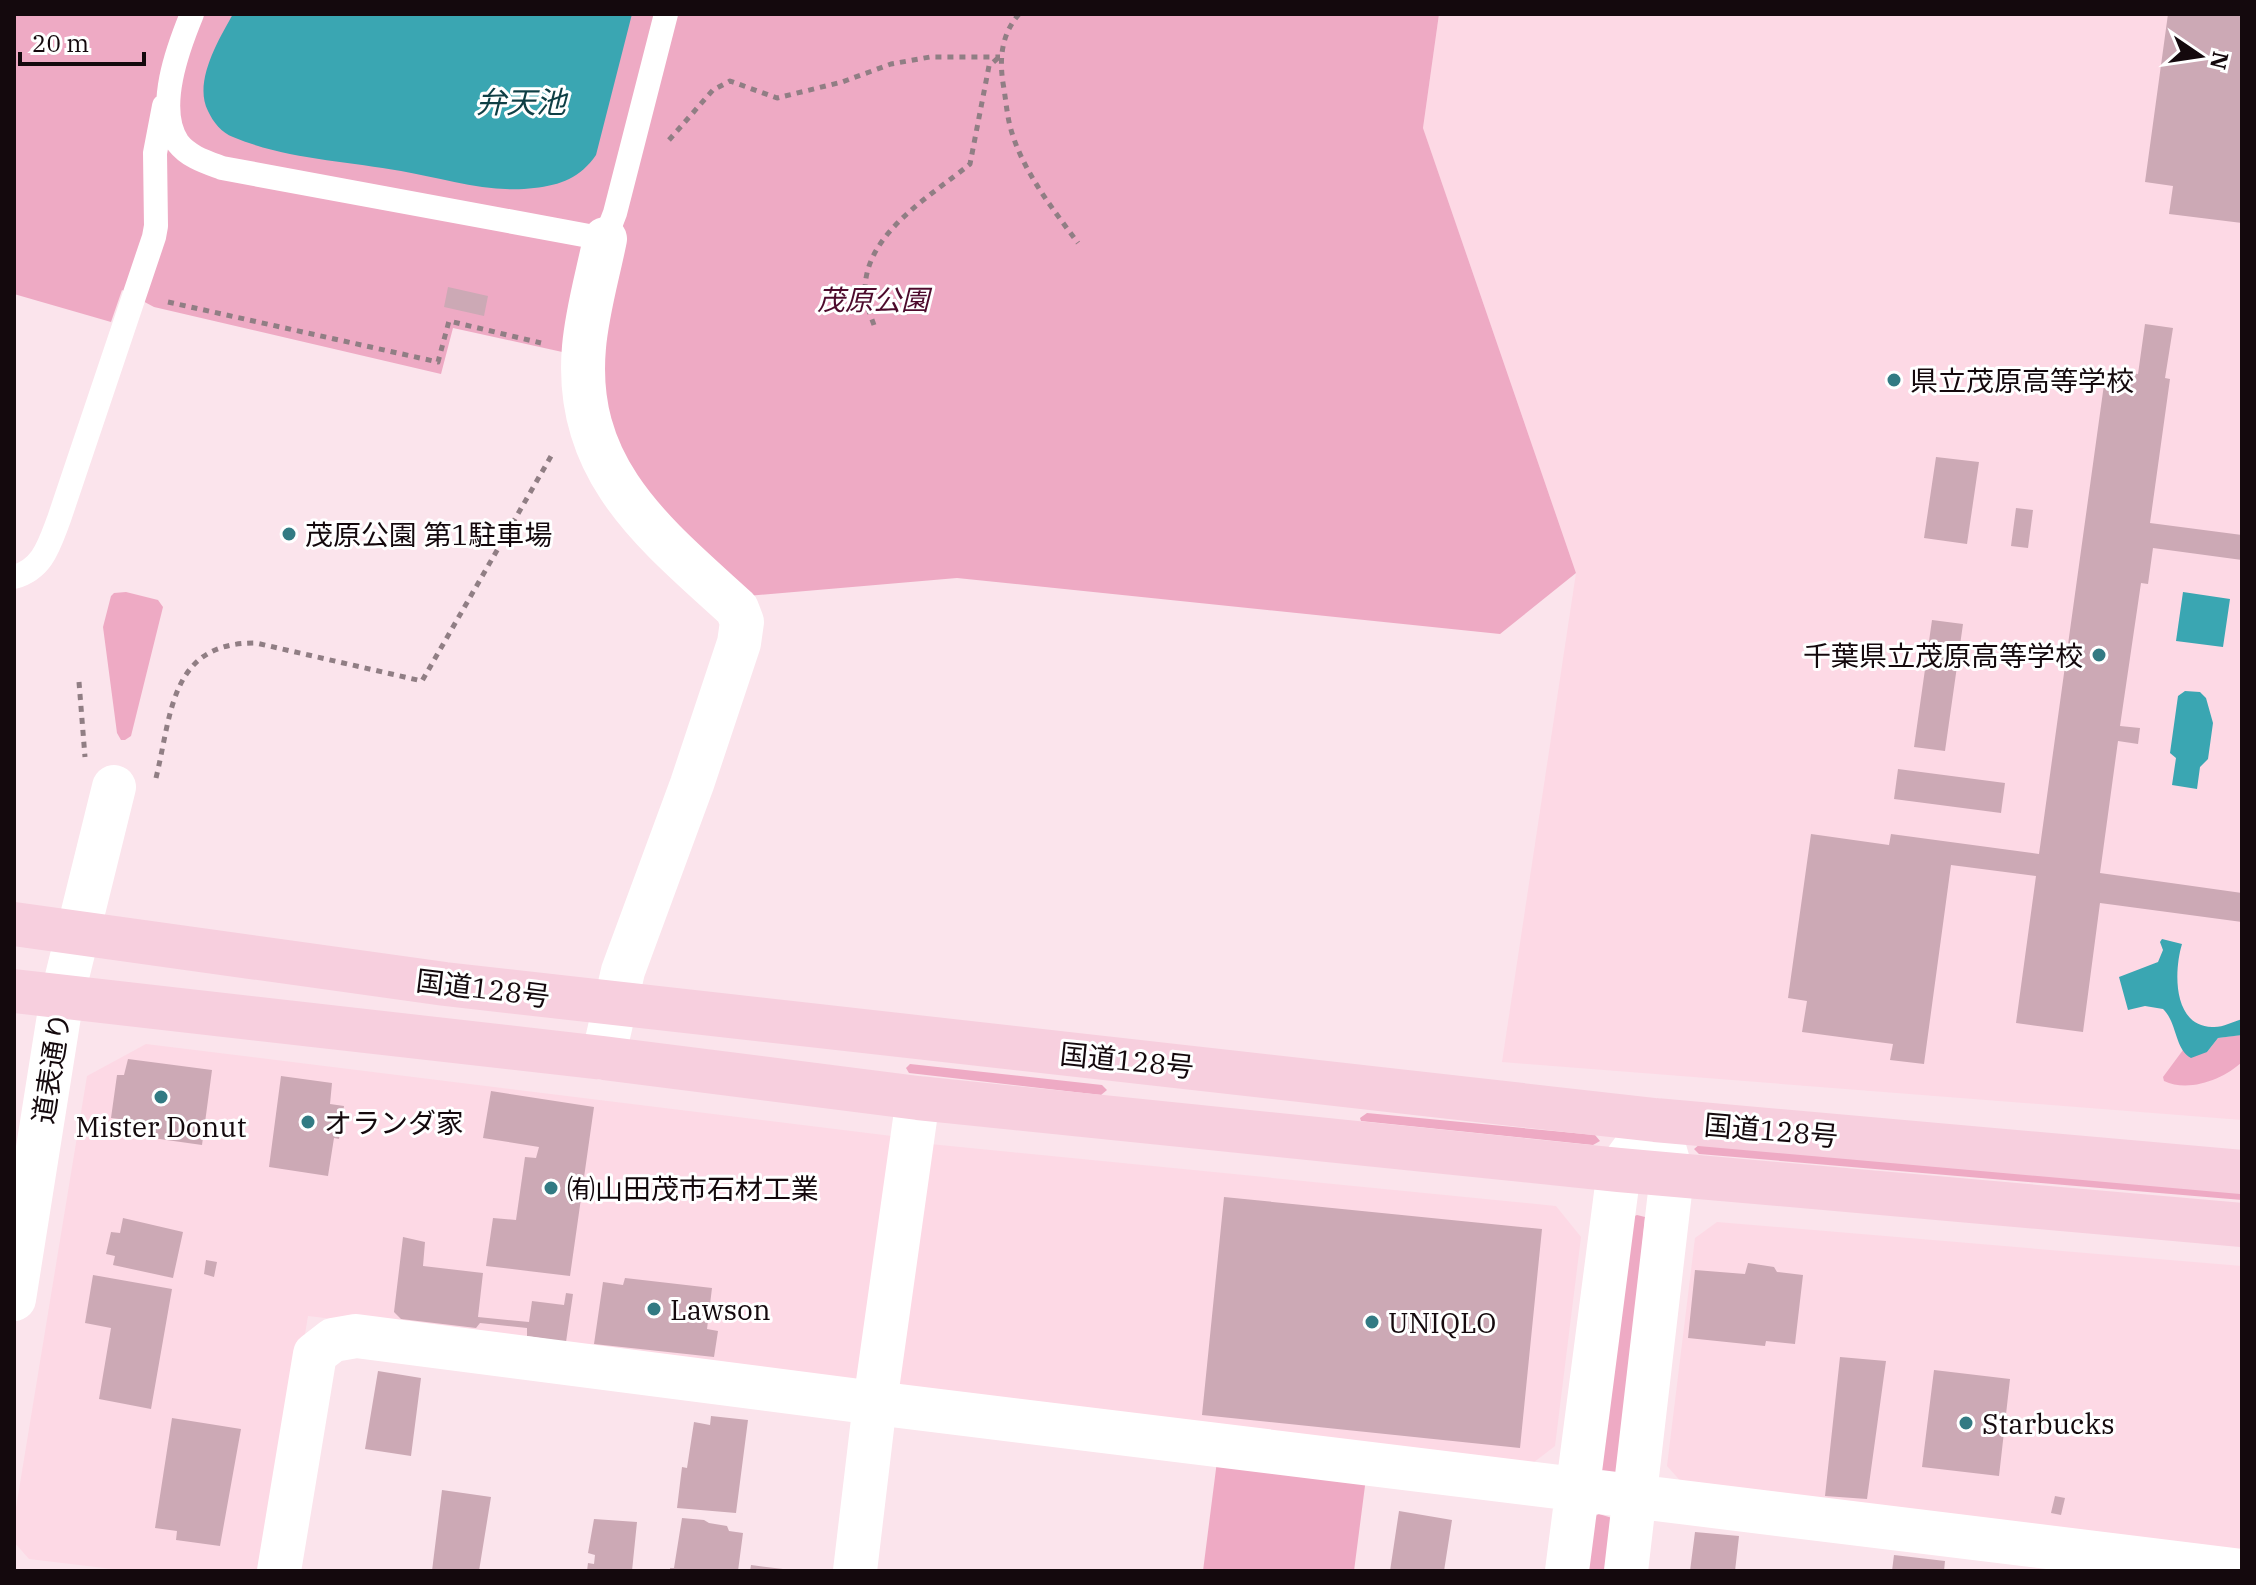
<svg xmlns="http://www.w3.org/2000/svg" width="2256" height="1585" font-family="'IBM Plex Serif','Noto Sans JP',serif">
	<style>
		.built { fill: #fdd9e5 }
		.green { fill: #eeaac4 }
		.water { fill: #3aa6b2 }
		.building { fill: #cca9b5 }
		.lines { fill: none; stroke-linecap: round; stroke-linejoin: round }
		.path { stroke: #907e84; stroke-width: 5; stroke-dasharray: 6 6; stroke-linecap: butt }
		.service { stroke: #fff; stroke-width: 24 }
		.minor { stroke: #fff; stroke-width: 44 }
		.tertiary { stroke: #fff; stroke-width: 44 }
		.trunk { stroke: #f7cfde; stroke-width: 44 }
		.poi-dot { fill: #327a83; stroke: #fff; stroke-width: 3 }
		.labels { text-anchor: middle; dominant-baseline: central; stroke-width: 6; stroke-linejoin: round; paint-order: stroke }
		.park-label { font-size: 28px; font-style: italic; fill: #4d0a2c; stroke: #fff }
		.poi-label { font-size: 28px; fill: #14090d; stroke: #fff; text-anchor: start }
		.street-label { font-size: 28px; fill: #14090d; stroke: #fff }
		.water-label { font-size: 30px; font-style: italic; fill: #0e3f45; stroke: #fff }
	</style>
	<rect width="100%" height="100%" fill="#fbe4ec"/>
	<!-- built -->
	<path class="built" d="M1439 14H2242V1120L1502 1062 1576 573 1423 128Z
		M146 1044 900 1137 868 1382 308 1316 267 1563 257 1571H129L29 1559 14 1542V1520L87 1076Z
		M920 1143 1556 1206 1581 1237 1555 1446 1529 1466 889 1388Z
		M1717 1222 2242 1266V1554L1685 1486 1667 1466 1695 1238Z"/>
	<!-- green -->
	<path class="green" d="M14 14H1439L1423 128 1576 573 1500 634 957 578 747 596 662 523 617 459 594 359 453 328 441 374 154 307 122 290 111 322 14 294Z
		M126 592 158 600 163 607 131 736 125 740H121L117 733 103 627 111 596 114 593Z
		M2240 1035 2242 1062C2224 1079 2189 1093 2164 1081L2163 1077 2183 1050 2207 1052 2218 1038Z
		M910 1064 1102 1085 1107 1090 1101 1095 909 1073 906 1068Z
		M1367 1113 1595 1135 1600 1141 1593 1145 1361 1121 1360 1118Z
		M1700 1144 2242 1191V1200L1699 1154 1694 1149Z
		M1637 1215 1645 1217 1621 1473 1605 1478 1597 1466 1632 1217Z
		M1217 1461 1366 1478 1354 1571H1203Z
		M1599 1514 1612 1518 1610 1571H1585L1595 1516Z"/>
	<!-- water -->
	<path class="water" d="M233 14H632L596 155C580 178 561 185 534 188 491 194 442 178 401 171 345 161 285 159 233 137 222 133 213 122 208 111 193 82 219 39 233 14Z
		M2183 592 2230 599 2223 647 2176 641Z
		M2185 691 2200 692 2206 698 2213 723 2208 759 2200 767 2197 789 2172 785 2176 758 2170 753 2178 696Z
		M2162 939 2182 944C2174 970 2172 1026 2212 1027 2222 1028 2232 1022 2242 1019V1035L2218 1038 2207 1052 2191 1058C2175 1050 2177 1022 2163 1009L2145 1006 2128 1010 2119 977 2158 962 2163 950 2160 942Z"/>
	<!-- building -->
	<path class="building" d="M2168 14H2242V223L2169 214 2173 186 2145 182Z
		M448 287 488 296 484 316 444 307Z
		M2145 324 2173 328 2165 378 2170 379 2150 523 2242 535V560L2153 548 2148 584 2141 583 2120 726 2140 728 2138 744 2118 741 2100 873 2242 893V922L2100 903 2083 1032 2016 1023 2036 876 1951 865 1924 1064 1890 1060 1893 1044 1802 1032 1807 1001 1788 998 1811 834 1889 845 1891 834 2039 854 2106 370 2138 374Z
		M1936 457 1979 462 1967 544 1924 538Z
		M2016 508 2033 510 2028 548 2011 546Z
		M1932 620 1963 624 1945 751 1914 747Z
		M1898 769 2005 783 2001 813 1894 799Z
		M128 1059 212 1070 202 1145 117 1133 119 1119 111 1118 117 1075H124Z
		M281 1076 332 1083 330 1104 344 1106 339 1139 334 1138 328 1176 269 1167Z
		M491 1091 594 1107 570 1276 486 1266 493 1218 516 1220 525 1157 536 1158 539 1147 483 1138Z
		M1224 1197 1542 1229 1520 1448 1202 1415Z
		M123 1218 183 1232 173 1278 113 1265 115 1256 106 1254 111 1232 120 1233Z
		M403 1237 425 1242 423 1266 483 1273 478 1317 529 1322 532 1301 564 1305 566 1293 573 1294 566 1342 527 1336V1328L480 1323 476 1328 401 1319 394 1312Z
		M206 1260 217 1262 214 1277 204 1274Z
		M1748 1263 1774 1267 1777 1272 1803 1275 1795 1344 1766 1341 1765 1346 1688 1338 1695 1270 1745 1274Z
		M93 1275 172 1289 151 1409 99 1399 111 1328 85 1323Z
		M625 1278 712 1288 707 1329 718 1331 714 1357 594 1344 603 1282 623 1285Z
		M1840 1357 1886 1361 1867 1499 1825 1496Z
		M1934 1370 2010 1379 1999 1476 1922 1467Z
		M378 1371 421 1378 411 1456 365 1449Z
		M711 1416 748 1420 736 1513 677 1508 682 1467 687 1468 694 1422 710 1425Z
		M172 1418 241 1429 220 1546 176 1540 177 1531 155 1528Z
		M442 1490 491 1497 479 1571H432Z
		M2055 1496 2065 1498 2061 1515 2051 1513Z
		M1399 1511 1452 1520 1444 1571H1390Z
		M682 1518 704 1520 709 1523 727 1526 729 1531 743 1533 738 1571H670V1568H674Z
		M594 1519 637 1522 632 1571H587L588 1563 594 1564 595 1555 588 1553Z
		M1695 1532 1739 1536 1735 1571H1690Z
		M1894 1555 1945 1561 1944 1571H1892Z
		M751 1565 783 1569V1571H750Z"/>
	<g class="lines">
		<!-- path -->
		<path class="path" d="M1019 14C1000 36 999 62 1004 89 1006 102 1007 114 1010 126 1021 169 1052 208 1078 243
			M669 140 713 90 730 81 777 98 842 82 891 64 930 57H1000
			M168 302 438 362 449 321 541 343
			M874 325C871 317 868 309 866 301 856 238 930 197 970 164L989 66 999 57
			M79 682 85 757
			M156 778C172 713 170 642 256 643L422 681 554 451"/>
		<!-- service -->
		<path class="service" d="M192 14C178 48 155 109 178 143 189 157 206 162 222 168L605 239 615 213 666 14
			M14 577C43 569 49 545 59 519L154 237 156 226 155 153 164 106"/>
		<!-- minor -->
		<path class="minor" d="M603 1058 623 971 692 784 739 643 742 622 737 609C655 534 573 471 584 347 587 311 598 274 605 239
			M279 1571 315 1354 333 1340 356 1336 875 1403 2242 1571
			M855 1571 875 1403 918 1098
			M1567 1571 1619 1170 1655 1120
			M1626 1571 1672 1175 1661 1137"/>
		<!-- tertiary -->
		<path class="tertiary" d="M14 1299 62 997 114 787"/>
		<!-- trunk -->
		<path class="trunk" d="M14 924 445 984 1655 1120 2242 1172
			M14 991 603 1058 918 1098 1619 1170 2242 1225"/>
	</g>
	<!-- markers -->
	<g class="poi-dot">
		<circle cx="1894" cy="380" r="8"/>
		<circle cx="289" cy="534" r="8"/>
		<circle cx="2099" cy="655" r="8"/>
		<circle cx="161" cy="1097" r="8"/>
		<circle cx="308" cy="1122" r="8"/>
		<circle cx="551" cy="1188" r="8"/>
		<circle cx="654" cy="1309" r="8"/>
		<circle cx="1372" cy="1322" r="8"/>
		<circle cx="1966" cy="1423" r="8"/>
	</g>
	<g class="labels">
		<!-- park labels -->
		<g class="park-label">
			<text x="873" y="299">茂原公園</text>
		</g>
		<!-- poi labels -->
		<g class="poi-label">
			<text x="1910" y="380">県立茂原高等学校</text>
			<text x="305" y="534">茂原公園 第1駐車場</text>
			<text x="2083" y="655" text-anchor="end">千葉県立茂原高等学校</text>
			<text x="324" y="1122">オランダ家</text>
			<text x="161" y="1126" text-anchor="middle">Mister Donut</text>
			<text x="567" y="1188">㈲山田茂市石材工業</text>
			<text x="670" y="1309">Lawson</text>
			<text x="1388" y="1322">UNIQLO</text>
			<text x="1982" y="1423">Starbucks</text>
		</g>
		<!-- street labels -->
		<g class="street-label">
			<text transform="translate(483 988) rotate(7)">国道128号</text>
			<text transform="translate(1127 1060) rotate(6)">国道128号</text>
			<text transform="translate(51 1068) rotate(-81)">道表通り</text>
			<text transform="translate(1771 1130) rotate(5)">国道128号</text>
		</g>
		<!-- water labels -->
		<g class="water-label">
			<text x="521" y="101">弁天池</text>
		</g>
	</g>
	<!-- border -->
	<rect width="2256" height="1585" fill="none" stroke="#14090d" stroke-width="32"/>
	<!-- north arrow -->
	<g transform="translate(2200 56) rotate(103)" stroke="#ffffff" stroke-width="6" paint-order="stroke">
	<path d="M0-6L14 30L0 20L-14 30Z" fill="#14090d"/>
	<text y="-12" font-size="22" font-weight="bold" text-anchor="middle" fill="#14090d">N</text>
	</g>
	<!-- scale -->
	<path d="M20 52v12h124v-12" fill="none" stroke="#14090d" stroke-width="4"/>
	<text x="32" y="52" font-size="24" fill="#14090d" stroke="#ffffff" stroke-width="6" paint-order="stroke">20 m</text>
</svg>
